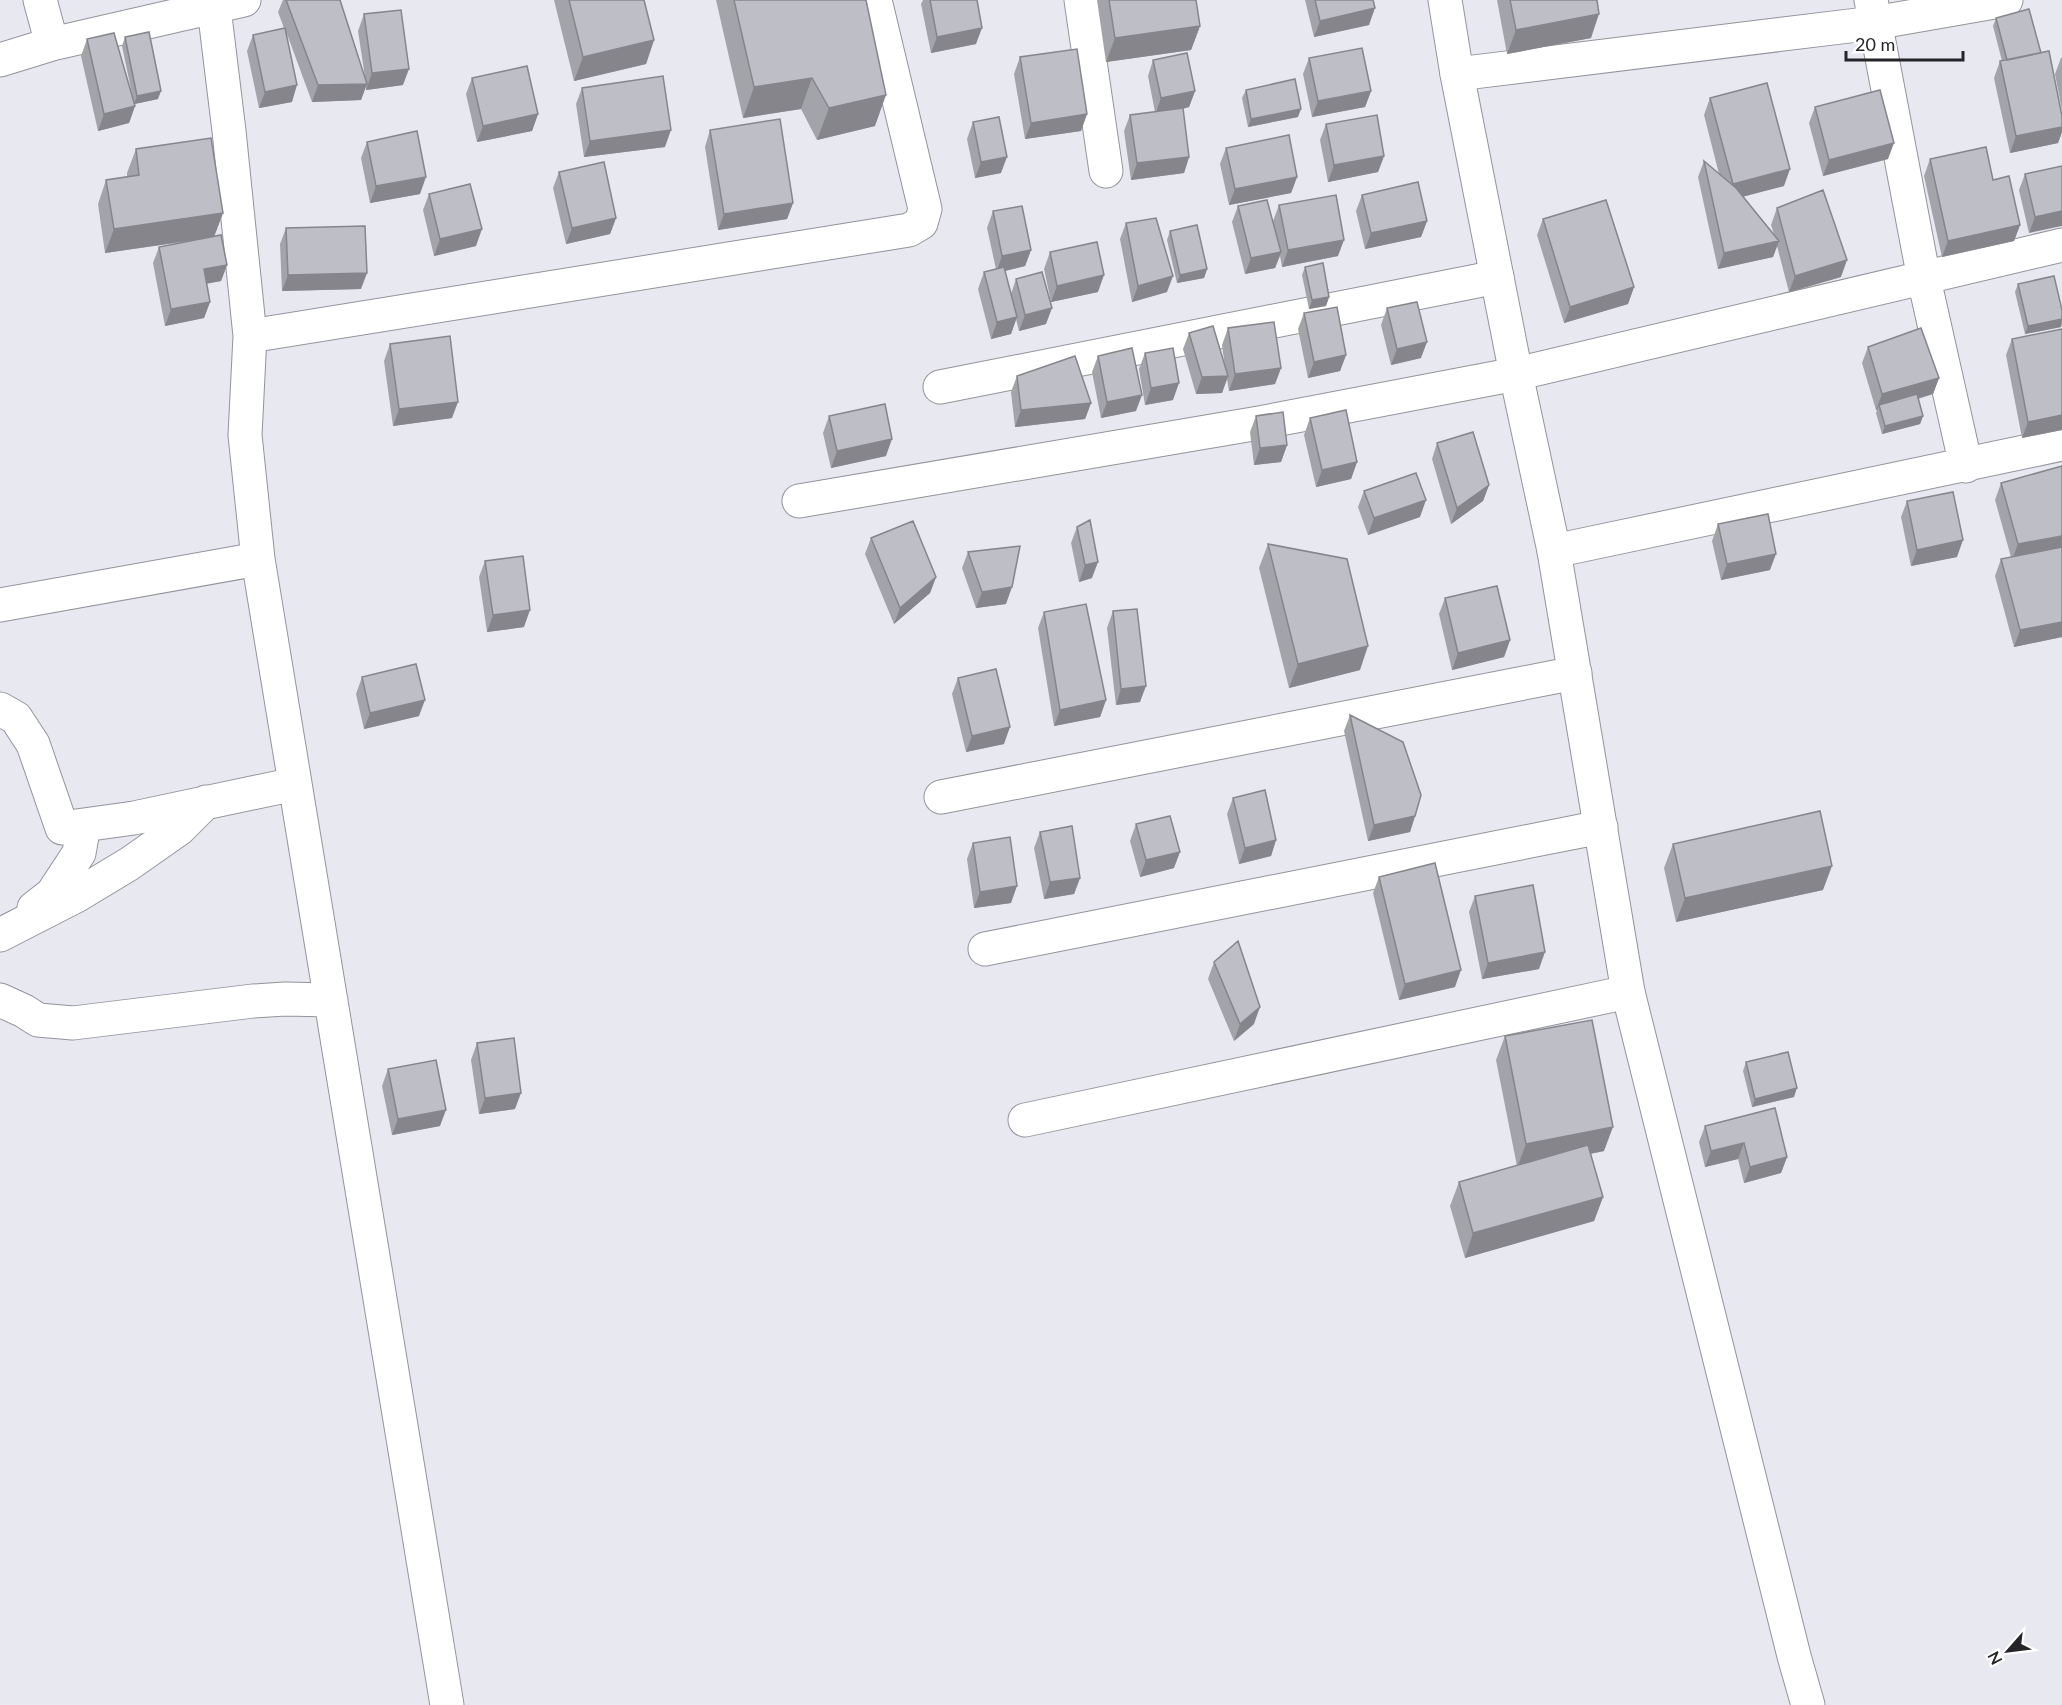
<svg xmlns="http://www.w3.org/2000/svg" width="2062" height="1705" font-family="Lato,sans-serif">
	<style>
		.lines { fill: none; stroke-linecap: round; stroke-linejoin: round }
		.minor-casing { stroke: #93939c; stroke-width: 35 }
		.tertiary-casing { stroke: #93939c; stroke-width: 35 }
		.minor { stroke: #fff; stroke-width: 33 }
		.tertiary { stroke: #fff; stroke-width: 33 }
		.wall { fill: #a3a3aa }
		.shaded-wall { fill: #85858b }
		.building { fill: #bebec6; stroke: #85858b; stroke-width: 1.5 }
	</style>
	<rect width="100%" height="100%" fill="#e8e8f1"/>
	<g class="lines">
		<!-- minor casing -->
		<g class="minor-casing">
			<path id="minor" d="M40 0 52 44
				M213 0 229 131 250 336 245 435 258 559 447 1705
				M1081 0 1106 171
				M1871 0 1924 279 1966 466
				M0 60 52 44 244 0
				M1457 74 1874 23 2006 0
				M250 336 909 230 921 223 925 209 875 0
				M940 387 1497 277
				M799 501 1259 423 1516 374 2062 245
				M1554 551 2062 444
				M0 605 258 559
				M0 709 16 718 33 744 62 828 134 818 295 784
				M941 797 1575 673
				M34 908 52 894 79 853 84 825
				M0 935 76 896 129 864 179 829 206 802
				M985 949 1601 827
				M0 1000 24 1011 38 1020 73 1023 253 1001 285 999 331 1000
				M1025 1120 1628 992"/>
		</g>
		<!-- tertiary casing -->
		<g class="tertiary-casing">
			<path id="tertiary" d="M1445 0 1457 74 1516 374 1554 551 1628 992 1794 1656 1808 1705"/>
		</g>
		<!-- minor -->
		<use href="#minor" class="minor"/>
		<!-- tertiary -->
		<use href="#tertiary" class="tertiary"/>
	</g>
	<!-- wall -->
	<path class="wall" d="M283 0H340L365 77 358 31 364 14 403 85 366 90V86L361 100 312 102 287 34 292 102 259 108 247 51 253 35 284 28 278 12Z
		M554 0H644L654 40 646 64 574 81Z
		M716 0H866L875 126 817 140 801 109 743 118Z
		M923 0H977L976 44 931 53 921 4Z
		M1097 0H1196L1200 26 1191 50 1106 62Z
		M1305 0H1373L1369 25 1314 37Z
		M1497 0H1597L1591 38 1507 54Z
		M1996 18 2041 53 2062 116V132L2058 143 2010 153 1994 78 2000 61H2002L1993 26Z
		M125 37 158 99 135 104V106L129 123 98 131 81 56 87 39 133 99 122 46Z
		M1020 57 1087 114 1081 131 1025 139 1014 74Z
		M1309 58 1371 91 1365 107 1312 117 1303 74Z
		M2061 58H2062V110L2055 74Z
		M1153 60 1195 91 1189 107 1183 109 1189 157 1184 173 1131 180 1124 131 1130 115 1155 112 1148 76Z
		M472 78 538 114 532 131 477 142 466 94Z
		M582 88 665 147 584 157 576 104Z
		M1246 90 1298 117 1248 127 1242 98Z
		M1710 98 1784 186 1743 196 1774 234 1771 225 1777 208 1841 277 1789 292 1777 246 1773 257 1718 269 1698 177 1704 161 1719 174 1704 115Z
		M1815 107 1888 159 1823 176 1809 123Z
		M973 122 1001 173 975 178 967 139Z
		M1326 124 1384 156 1378 172 1328 182 1320 140Z
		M710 130 793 203 787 219 718 230 705 147Z
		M367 142 420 194 370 203 361 158Z
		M1226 148 1297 177 1291 193 1229 205 1220 164Z
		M136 149 223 213 214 236 227 265 221 281 206 284 210 302 204 318 165 326 153 263 159 247 197 240 105 253 98 204 106 180 127 177V173Z
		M1930 159 1993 180 2020 225 2014 241 1942 257 1924 176Z
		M2062 166 2029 233 2019 190 2025 174Z
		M559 172 616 218 610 234 566 244 553 188Z
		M429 194 476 246 434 256 423 210Z
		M1362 195 1427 221 1421 237 1365 249 1356 211Z
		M1279 205 1338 256 1282 267 1280 256 1275 268 1245 274 1232 222 1238 206 1273 221Z
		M993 211 1031 250 1025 266 1005 271 1011 294 1016 279 1046 324 1019 331 1016 319 1011 334 991 339 978 289 984 272 996 269 987 228Z
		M1543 219 1634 287 1628 304 1564 323 1537 235Z
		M1126 223 1167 292 1132 302 1120 239Z
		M286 228 361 289 282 291 280 244Z
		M1170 231 1207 269 1204 278 1177 283 1167 240Z
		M1050 252 1098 292 1051 302 1044 269Z
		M1305 267 1329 297 1326 306 1309 309 1302 275Z
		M2018 284 2062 310V324L2061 327 2025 334 2015 292Z
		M1387 308 1421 358 1391 365 1381 325Z
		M1304 313 1346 355 1340 371 1308 378 1298 329Z
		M1228 328 1281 368 1275 384 1229 391 1227 379 1222 393 1196 394 1183 349 1189 333 1225 367 1222 345Z
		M2012 339 2062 430 2022 438 2006 355Z
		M390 344 452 418 393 426 384 361Z
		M1868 347 1939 378 1933 394 1918 399 1923 416 1920 424 1882 434 1876 413 1877 410H1876L1862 363Z
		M1145 353 1173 400 1145 405 1139 369Z
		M1098 356 1136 411 1101 418 1092 372Z
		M1017 376 1091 403 1085 419 1015 427 1011 392Z
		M829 416 886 456 831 468 823 433Z
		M1256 416 1287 445 1281 462 1254 465 1250 432Z
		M1310 418 1357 462 1351 479 1316 487 1304 435Z
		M1437 443 1489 485 1483 501 1451 524 1432 459Z
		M2001 483 2062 637 2014 647 1995 576 2001 559 2011 557 1995 500Z
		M1364 491 1420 517 1368 535 1358 507Z
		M1907 501 1957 557 1911 566 1901 517Z
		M1718 524 1770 570 1721 580 1712 541Z
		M1077 527 1092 578 1079 582 1071 543Z
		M871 538 936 577 930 593 894 624 865 554Z
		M1268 544 1360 670 1289 688 1259 568Z
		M968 552 1006 604 976 608 962 568Z
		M485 561 524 627 487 632 479 577Z
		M1445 598 1510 640 1504 657 1452 670 1439 614Z
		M1113 611 1140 702 1116 705 1107 628Z
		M1044 612 1106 700 1100 717 1054 726 1038 628Z
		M362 677 419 716 364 729 356 694Z
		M958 678 1004 744 966 752 952 694Z
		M1350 715 1415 816 1410 832 1368 841 1344 731Z
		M1233 798 1276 840 1271 856 1239 864 1227 814Z
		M1136 824 1174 868 1140 877 1130 841Z
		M1040 832 1080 878 1074 894 1044 899 1034 848Z
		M973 843 1011 903 974 908 967 859Z
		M1673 844 1823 890 1676 922 1664 868Z
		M1379 877 1455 987 1399 1000 1373 893Z
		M1475 896 1539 969 1482 979 1469 912Z
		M1214 962 1254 1024 1234 1041 1208 979Z
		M1505 1036 1604 1151 1590 1154 1603 1197 1594 1221 1465 1258 1450 1206 1459 1182 1517 1166 1496 1060Z
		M477 1043 515 1109 479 1114 471 1060Z
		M1746 1062 1794 1097 1752 1107 1743 1071Z
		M388 1069 440 1126 392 1135 382 1086Z
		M1705 1126 1787 1157 1781 1173 1744 1183 1738 1159 1705 1167 1699 1142Z"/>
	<!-- shaded-wall -->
	<path class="shaded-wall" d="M1375 8 1369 25 1314 37 1320 21Z
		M1599 14 1591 38 1507 54 1516 30Z
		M1200 26 1191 50 1106 62 1115 38Z
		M982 28 976 44 931 53 937 37Z
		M654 40 646 64 574 81 583 57Z
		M409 69 403 85 366 90 372 73Z
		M812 78 801 109 743 118 754 87Z
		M367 84 361 100 312 102 318 85Z
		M297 85 292 102 259 108 265 92Z
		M161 91 158 99 134 104 137 96Z
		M1195 91 1189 107 1155 115 1161 98Z
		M1371 91 1365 107 1312 117 1318 101Z
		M886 95 875 126 817 140 829 108Z
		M135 106 129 123 98 131 104 114Z
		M1301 109 1298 117 1248 127 1251 119Z
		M538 114 532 131 477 142 483 126Z
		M1087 114 1081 131 1025 139 1031 123Z
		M2062 127V132L2058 143 2010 153 2016 136Z
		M671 130 665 147 584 157 590 141Z
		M1894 143 1888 159 1823 176 1829 160Z
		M1384 156 1378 172 1328 182 1334 165Z
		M1007 157 1001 173 975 178 981 162Z
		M1189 157 1184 173 1131 180 1137 163Z
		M1790 169 1784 186 1727 201 1733 184Z
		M426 177 420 194 370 203 376 186Z
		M1297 177 1291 193 1229 205 1235 189Z
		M793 203 787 219 718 230 724 214Z
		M2062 211V226L2029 233 2035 217Z
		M223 213 214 237 105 253 114 229Z
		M616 218 610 234 566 244 572 228Z
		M1427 221 1421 237 1365 249 1371 233Z
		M2020 225 2014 241 1942 257 1948 241Z
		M482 229 476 246 434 256 440 239Z
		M1344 240 1338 256 1282 267 1288 250Z
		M1779 241 1773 257 1718 269 1724 253Z
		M1031 250 1025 266 996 273 1002 256Z
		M1281 252 1275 268 1245 274 1251 258Z
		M1847 260 1841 277 1789 292 1795 276Z
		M227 265 221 281 198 285 204 269Z
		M1207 269 1204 278 1177 283 1180 275Z
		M367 273 361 289 282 291 288 275Z
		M1104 275 1098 292 1051 302 1057 286Z
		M1173 276 1167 292 1132 302 1138 286Z
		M1634 287 1628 304 1564 323 1570 307Z
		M1329 297 1326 306 1309 309 1312 300Z
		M210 302 204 318 165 326 171 309Z
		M1052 308 1046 324 1019 331 1025 315Z
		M1017 317 1011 334 991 339 997 322Z
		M2062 319 2061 327 2025 334 2028 326Z
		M1427 342 1421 358 1391 365 1397 349Z
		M1346 355 1340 371 1308 378 1314 362Z
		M1281 368 1275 384 1229 391 1235 374Z
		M1228 376 1222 393 1196 394 1202 377Z
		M1939 378 1933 394 1880 409 1879 405 1877 410H1876L1882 394Z
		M1179 383 1173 400 1145 405 1151 388Z
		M1142 395 1136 411 1101 418 1107 402Z
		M458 402 452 418 393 426 399 409Z
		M1091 403 1085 419 1015 427 1021 410Z
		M2062 415V430L2022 438 2028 422Z
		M1923 416 1920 424 1882 434 1885 426Z
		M892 439 886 456 831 468 837 451Z
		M1287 445 1281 462 1254 465 1260 448Z
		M1357 462 1351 479 1316 487 1322 470Z
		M1489 485 1483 501 1451 524 1457 508Z
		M1426 500 1420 517 1368 535 1374 518Z
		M2062 536V551L2012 560 2018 544Z
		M1963 540 1957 557 1911 566 1917 550Z
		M1776 554 1770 570 1721 580 1727 564Z
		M1098 562 1092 578 1079 582 1085 565Z
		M936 577 930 593 894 624 900 608Z
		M1012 587 1006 604 976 608 982 592Z
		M530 610 524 627 487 632 493 615Z
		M2062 622V637L2014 647 2020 630Z
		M1510 640 1504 657 1452 670 1458 653Z
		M1368 646 1360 670 1289 688 1298 664Z
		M1146 686 1140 702 1116 705 1121 689Z
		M425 700 419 716 364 729 370 713Z
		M1106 700 1100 717 1054 726 1060 710Z
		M1010 727 1004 744 966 752 972 736Z
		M1415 816 1410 832 1368 841 1374 825Z
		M1276 840 1271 856 1239 864 1245 848Z
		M1180 852 1174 868 1140 877 1146 860Z
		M1832 866 1823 890 1676 922 1685 898Z
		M1080 878 1074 894 1044 899 1050 882Z
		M1017 886 1011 903 974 908 980 892Z
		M1545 952 1539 969 1482 979 1488 963Z
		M1461 970 1455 987 1399 1000 1405 984Z
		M1260 1007 1254 1024 1234 1041 1240 1024Z
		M1797 1088 1794 1097 1752 1107 1755 1099Z
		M521 1093 515 1109 479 1114 485 1098Z
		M446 1110 440 1126 392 1135 398 1119Z
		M1613 1127 1604 1151 1517 1168 1526 1144Z
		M1744 1143 1738 1159 1705 1167 1711 1151Z
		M1787 1157 1781 1173 1744 1183 1750 1167Z
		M1603 1197 1594 1221 1465 1258 1473 1233Z"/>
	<!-- building -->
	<path class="building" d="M286 0H340L367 84 318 85Z
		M569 0H644L654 40 583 57Z
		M734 0H866L886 95 829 108 812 78 754 87Z
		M930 0H977L982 28 937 37Z
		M1109 0H1196L1200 26 1115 38Z
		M1315 0H1373L1375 8 1320 21Z
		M1510 0H1597L1599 14 1516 30Z
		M2029 9 2041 53 2007 60 1996 18Z
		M401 10 409 69 372 73 364 14Z
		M285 28 297 85 265 92 253 35Z
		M149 32 161 91 137 96 125 37Z
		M114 33 135 106 104 114 87 39Z
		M1362 48 1371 91 1318 101 1309 58Z
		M1077 49 1087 114 1031 123 1020 57Z
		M2049 51 2062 116V127L2016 136 2000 61Z
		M1187 53 1195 91 1161 98 1153 60Z
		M527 66 538 114 483 126 472 78Z
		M663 76 671 130 590 141 582 88Z
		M1295 79 1301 109 1251 119 1246 90Z
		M1767 83 1790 169 1733 184 1710 98Z
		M1880 90 1894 143 1829 160 1815 107Z
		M1183 108 1189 157 1137 163 1130 115Z
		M1377 115 1384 156 1334 165 1326 124Z
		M999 117 1007 157 981 162 973 122Z
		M780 119 793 203 724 214 710 130Z
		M417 131 426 177 376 186 367 142Z
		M1289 135 1297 177 1235 189 1226 148Z
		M211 138 223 213 114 229 106 180 139 175 136 149Z
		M1986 147 1993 180 2009 176 2020 225 1948 241 1930 159Z
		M1704 161 1736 188 1779 241 1724 253Z
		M604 162 616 218 572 228 559 172Z
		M2062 166V211L2035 217 2025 174Z
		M1418 182 1427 221 1371 233 1362 195Z
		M470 184 482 229 440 239 429 194Z
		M1823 190 1847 260 1795 276 1777 208Z
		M1336 195 1344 240 1288 250 1279 205Z
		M1267 200 1281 252 1251 258 1238 206Z
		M1606 200 1634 287 1570 307 1543 219Z
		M1022 206 1031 250 1002 256 993 211Z
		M1156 218 1173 276 1138 286 1126 223Z
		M1197 225 1207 269 1180 275 1170 231Z
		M365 226 367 273 288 275 286 228Z
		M221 235 227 265 204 269 210 302 171 309 159 247Z
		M1097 242 1104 275 1057 286 1050 252Z
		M1323 263 1329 297 1312 300 1305 267Z
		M1004 267 1017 317 997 322 984 272Z
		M1042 272 1052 308 1025 315 1016 279Z
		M2054 276 2062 310V319L2028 326 2018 284Z
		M1417 302 1427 342 1397 349 1387 308Z
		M1337 307 1346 355 1314 362 1304 313Z
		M1274 322 1281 368 1235 374 1228 328Z
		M1213 326 1228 376 1202 377 1189 333Z
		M1921 328 1939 378 1882 394 1868 347Z
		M2062 329V415L2028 422 2012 339Z
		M450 336 458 402 399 409 390 344Z
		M1132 348 1142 395 1107 402 1098 356Z
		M1173 348 1179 383 1151 388 1145 353Z
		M1075 356 1091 403 1021 410 1017 376Z
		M1917 394 1923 416 1885 426 1879 405Z
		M885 404 892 439 837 451 829 416Z
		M1346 410 1357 462 1322 470 1310 418Z
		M1283 412 1287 445 1260 448 1256 416Z
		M1473 432 1489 485 1457 508 1437 443Z
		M2062 466V536L2018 544 2001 483Z
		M1416 473 1426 500 1374 518 1364 491Z
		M1953 492 1963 540 1917 550 1907 501Z
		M1768 514 1776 554 1727 564 1718 524Z
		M1090 520 1098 562 1085 565 1077 527Z
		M913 521 936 577 900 608 871 538Z
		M1268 544 1347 559 1368 646 1298 664Z
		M1020 546 1012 587 982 592 968 552Z
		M2062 547V622L2020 630 2001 559Z
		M523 556 530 610 493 615 485 561Z
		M1497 586 1510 640 1458 653 1445 598Z
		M1086 604 1106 700 1060 710 1044 612Z
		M1137 609 1146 686 1121 689 1113 611Z
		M416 664 425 700 370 713 362 677Z
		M996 669 1010 727 972 736 958 678Z
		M1350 715 1403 742 1421 795 1415 816 1374 825Z
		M1265 790 1276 840 1245 848 1233 798Z
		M1820 811 1832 866 1685 898 1673 844Z
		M1170 816 1180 852 1146 860 1136 824Z
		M1072 826 1080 878 1050 882 1040 832Z
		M1010 837 1017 886 980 892 973 843Z
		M1435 863 1461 970 1405 984 1379 877Z
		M1533 885 1545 952 1488 963 1475 896Z
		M1238 941 1260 1007 1240 1024 1214 962Z
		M1592 1020 1613 1127 1526 1144 1505 1036Z
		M514 1038 521 1093 485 1098 477 1043Z
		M1788 1052 1797 1088 1755 1099 1746 1062Z
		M436 1060 446 1110 398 1119 388 1069Z
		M1775 1108 1787 1157 1750 1167 1744 1143 1711 1151 1705 1126Z
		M1588 1145 1603 1197 1473 1233 1459 1182Z"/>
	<!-- north arrow -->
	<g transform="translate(2008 1651) rotate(242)" stroke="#ffffff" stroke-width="4.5" paint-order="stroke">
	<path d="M0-4.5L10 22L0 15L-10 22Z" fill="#252529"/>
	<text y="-9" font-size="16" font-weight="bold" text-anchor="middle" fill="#252529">N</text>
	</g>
	<!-- scale -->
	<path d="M1846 51v9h117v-9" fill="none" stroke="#252529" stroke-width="3"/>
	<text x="1855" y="51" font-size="18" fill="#252529" stroke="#ffffff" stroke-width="4.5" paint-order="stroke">20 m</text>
</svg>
